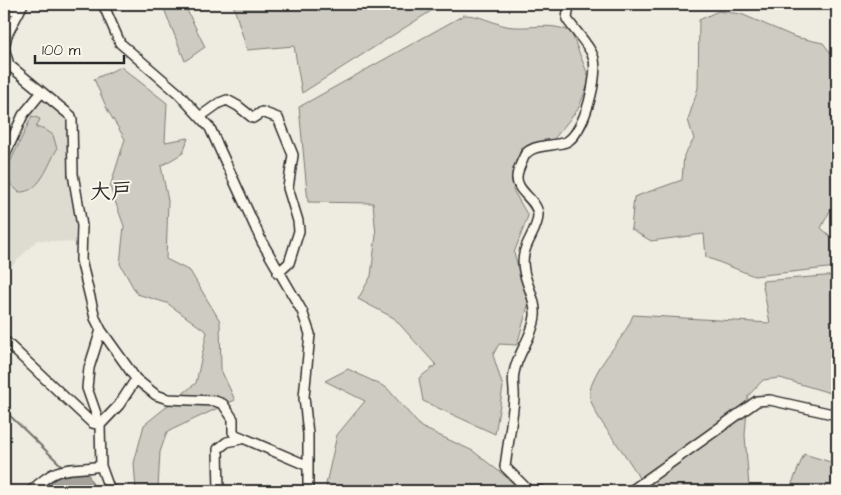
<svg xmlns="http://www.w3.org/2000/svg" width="841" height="495" font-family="'Architects Daughter','Klee One',sans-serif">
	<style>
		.built { fill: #dedbd1 }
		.green { fill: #cecbc2; stroke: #7c7b76 }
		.water { fill: #a4a29a; stroke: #74726e }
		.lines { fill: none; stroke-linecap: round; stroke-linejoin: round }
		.stream { stroke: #74726e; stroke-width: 2 }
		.minor-casing { stroke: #2b2b2b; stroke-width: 12 }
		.minor { stroke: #fbf7ec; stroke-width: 9 }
		.labels { text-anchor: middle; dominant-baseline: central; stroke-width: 4; stroke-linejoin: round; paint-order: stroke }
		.quarter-label { font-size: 21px; font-weight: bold; fill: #2b2b2b; stroke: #fbf7ec }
	</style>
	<rect width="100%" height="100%" fill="#eeebe0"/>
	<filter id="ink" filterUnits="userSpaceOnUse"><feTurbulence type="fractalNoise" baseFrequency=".02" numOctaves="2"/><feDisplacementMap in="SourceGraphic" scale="10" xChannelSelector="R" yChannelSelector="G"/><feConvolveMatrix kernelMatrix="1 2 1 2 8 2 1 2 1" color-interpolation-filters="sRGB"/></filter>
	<g filter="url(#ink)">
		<!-- built -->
		<path class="built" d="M43 97 69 118 79 243 37 240 5 273 4 164 19 126Z"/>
		<!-- green -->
		<path class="green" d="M162 4H184L205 47 185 61Z
			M233 4H442L302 93 294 46 247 50Z
			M718 11 741 14 795 37 823 43 837 61V197L821 228 837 242V267L754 276 706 257 704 234 651 241 631 229 634 197 682 180 684 155 694 139 688 120 698 88 699 20Z
			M464 15C480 15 490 22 506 26 528 30 550 21 571 32L590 80 578 109 554 139 521 147 513 190 528 216 514 253 529 302 517 345 499 344 493 355 503 387 495 434 423 401 419 378 436 365 394 318 358 299 371 276 376 235 373 203 308 202 299 107Z
			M121 67 167 103 165 142 188 138 183 153 161 166 168 201 166 259 190 271 220 321 221 370 235 400 167 432 160 452 158 488 136 491 134 463 144 425 196 383 207 332 167 303 137 294 120 264 124 226 110 187 125 139 108 111 94 79Z
			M32 116 40 119 36 128H43L53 135 57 149C48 165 40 193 19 192L9 183 6 189 4 188V175Z
			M837 275V395L780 378 763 380 748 396 745 435 749 487 766 491H643C639 462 586 415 590 391 596 362 623 343 633 315L770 323 762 281Z
			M348 369 387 388 421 427 473 451 524 491H328L326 484 337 435 365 401 325 381Z
			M804 454 837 464V491H789Z"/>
		<!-- water -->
		<path class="water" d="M80 472 88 474 96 491H37C50 477 61 473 80 472Z"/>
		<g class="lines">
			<!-- stream -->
			<path class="stream" d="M4 410 62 466"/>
			<!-- minor casing -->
			<g class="minor-casing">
				<path id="minor" d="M103 4 120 43 178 93 210 128 262 242 302 311 310 334 304 397 308 434V491
					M4 6 19 12
					M4 48 9 65 71 116 72 120 73 174 82 226 81 260 95 318 101 330 136 379 156 395 168 399 215 401 223 404 233 419V432L236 435 306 465
					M4 48 7 35 23 4
					M201 116 219 103 227 100 238 106 253 118 262 112 278 118 293 155 288 188 298 221 299 231 289 263 278 273
					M4 157 23 115 41 93
					M101 330 89 368 87 388 100 425 101 466 110 491
					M4 340 92 423 100 425
					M100 425 119 405 136 379
					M31 491C61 462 66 472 101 466
					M219 491 218 449 227 442 241 439
					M528 491H541
					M529 491 505 467C508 444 512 422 514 399 515 390 512 381 514 373 517 353 533 337 535 316 537 295 519 277 524 254 526 241 538 229 538 215 538 200 516 192 517 177 517 171 521 164 523 159 528 143 553 147 566 142 584 134 600 74 593 56 589 45 574 30 567 19L569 4
					M631 491 757 401 770 400 837 415"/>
			</g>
			<!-- minor -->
			<use href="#minor" class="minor"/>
		</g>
	</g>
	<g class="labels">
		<!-- quarter labels -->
		<g class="quarter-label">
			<text x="111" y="191">大戸</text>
		</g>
	</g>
	<!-- margin -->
	<rect width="841" height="495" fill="none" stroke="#fbf7ec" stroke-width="20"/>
	<rect x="10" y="10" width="821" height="475" fill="none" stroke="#2b2b2b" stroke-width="2" filter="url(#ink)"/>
	<!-- scale -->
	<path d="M35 55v8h89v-8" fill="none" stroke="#2b2b2b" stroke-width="2.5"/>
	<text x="42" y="55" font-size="15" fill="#2b2b2b" stroke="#fbf7ec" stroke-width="4" paint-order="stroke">100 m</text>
</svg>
